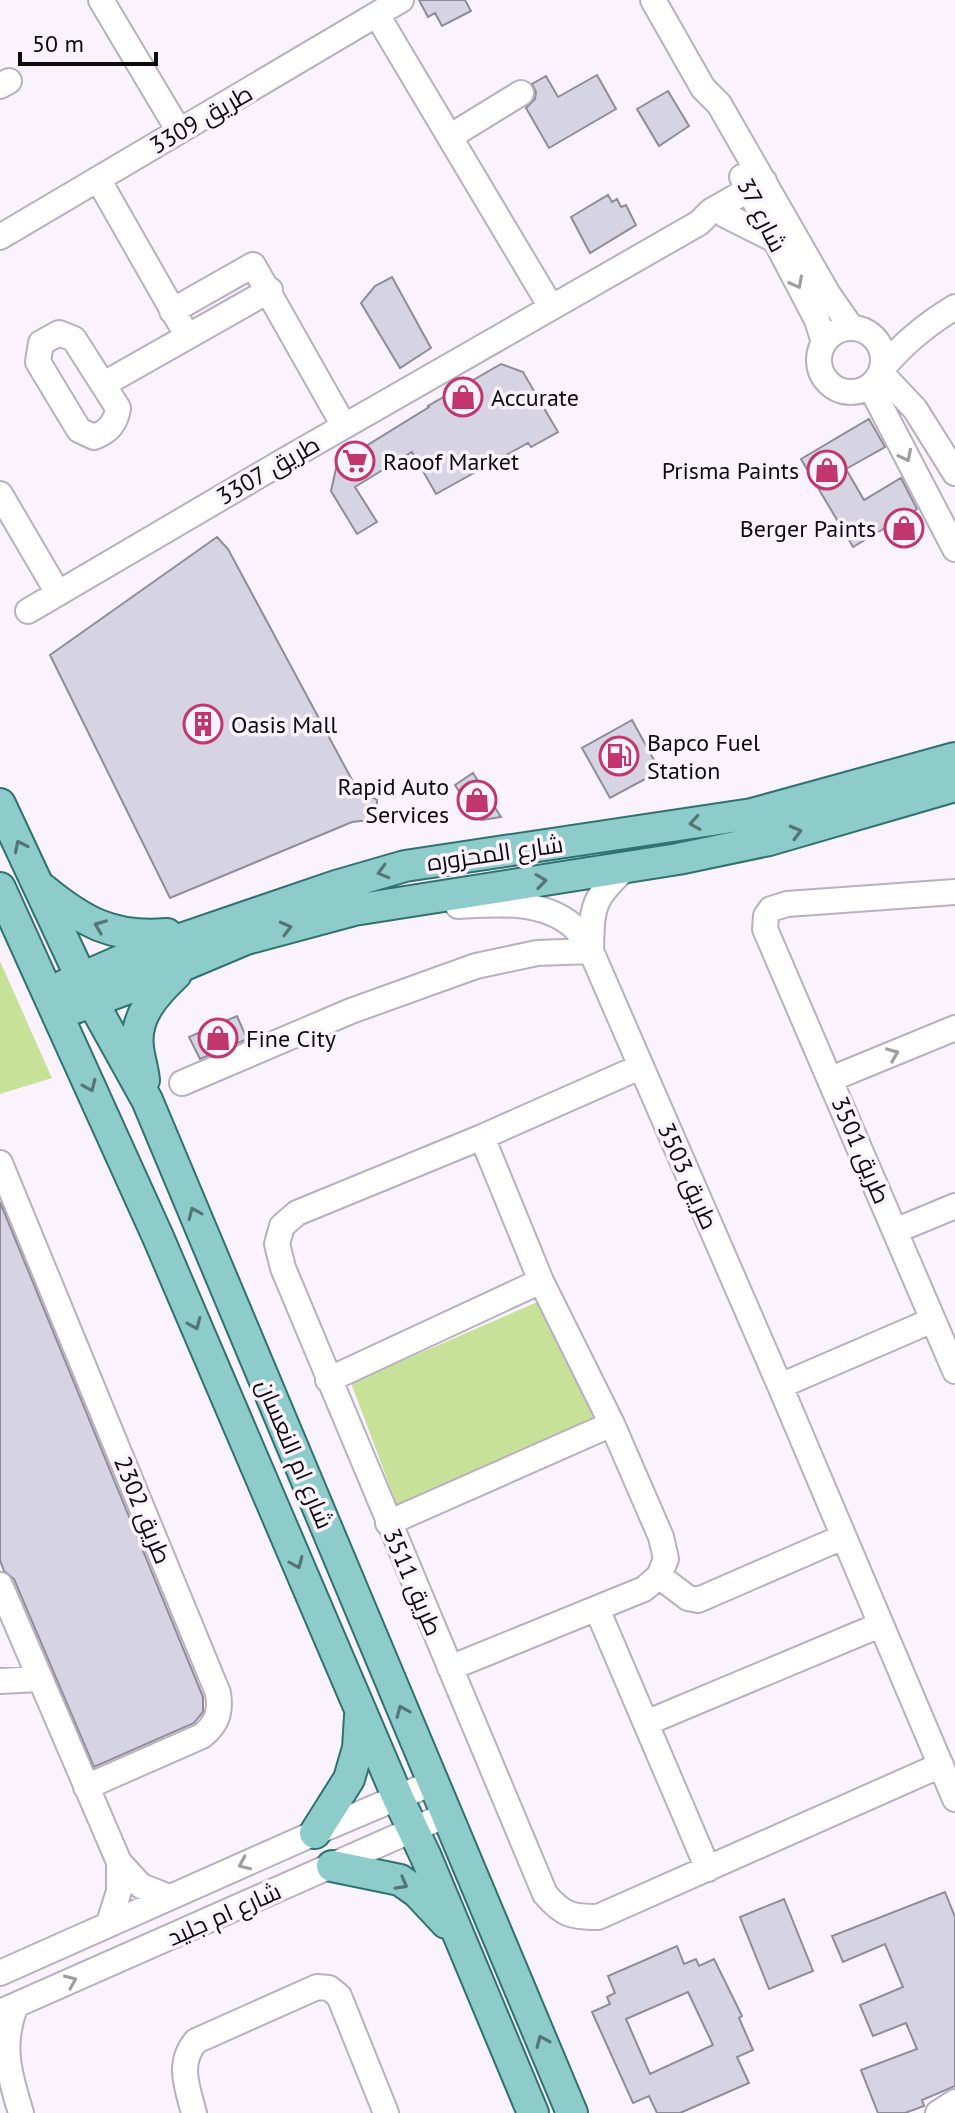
<svg xmlns="http://www.w3.org/2000/svg" width="955" height="2113" font-family="'PT Sans',Cairo,sans-serif">
	<style>
		.green { fill: #c8e199 }
		.building { fill: #d6d4e3; stroke: #8e8c9a; stroke-width: 2; fill-rule: evenodd }
		.lines { fill: none; stroke-linecap: round; stroke-linejoin: round }
		.minor-casing { stroke: #b8b0bd; stroke-width: 28 }
		.major-casing { stroke: #307172; stroke-width: 34 }
		.minor { stroke: #fff; stroke-width: 24 }
		.major { stroke: #8ecbcb; stroke-width: 30 }
		.oneway { stroke: #9f9d9f }
		.oneway2 { stroke: #547576 }
		.labels { text-anchor: middle; dominant-baseline: central; stroke-width: 7; stroke-linejoin: round; paint-order: stroke }
		.street-label { font-size: 24px; fill: #0e0b0f; stroke: #faf3fe }
		.poi-label { font-size: 24px; fill: #0e0b0f; stroke: #faf3fe; text-anchor: start }
	</style>
	<rect width="100%" height="100%" fill="#faf3fe"/>
	<!-- green -->
	<path class="green" d="M0 961 52 1078 0 1094Z
		M549 1297 602 1418 398 1508 351 1383Z"/>
	<!-- building -->
	<path class="building" d="M419 0H465L471 11 442 26 435 13 428 17Z
		M597 75 616 109 549 148 526 108 535 99 536 92 532 84 546 76 558 97Z
		M668 91 689 126 659 146 637 109Z
		M608 195 612 202 617 199 621 207 626 205 636 225 590 253 571 217Z
		M392 277 431 348 400 368 361 303 375 286Z
		M501 364 523 372 558 432 531 447 528 443 436 494 412 452 355 487 377 522 357 534 331 491 337 464 429 407 428 406Z
		M869 419 885 447 846 469 864 500 901 478 917 509 853 547 801 459Z
		M217 537 228 549 359 793H365L377 800V812L369 820 352 822 170 898 50 655Z
		M632 720 660 771 610 798 582 748Z
		M473 773 501 817 482 820 474 815 455 785Z
		M237 1016 247 1039 200 1059 189 1037Z
		M0 1202 203 1697V1712L194 1723 94 1767 14 1579 4 1571 0 1560Z
		M945 1892 955 1917V2086L922 2100 924 2106 905 2113H878L861 2070 917 2049 906 2023 873 2036 860 2005 903 1987 885 1944 843 1962 832 1936Z
		M784 1899 813 1971 769 1989 740 1917Z
		M677 1946 684 1964 696 1959 699 1966 714 1959 742 2016 739 2018 753 2050 737 2057 749 2083 680 2113H657L649 2096 633 2103 592 2012 610 2004 607 1997 615 1993 608 1976ZM688 1992 713 2045 650 2074 626 2019Z"/>
	<g class="lines">
		<!-- minor casing -->
		<g class="minor-casing">
			<path id="minor" d="M101 0 179 131
				M653 0 703 88 719 104 828 294 851 327
				M377 15 551 307
				M0 86 9 81
				M451 136 521 93
				M742 177 817 320 824 342
				M98 179 180 323
				M725 215 775 240
				M0 237 401 0
				M172 311 253 265 344 426
				M819 360a32 32 0 1 1 64 0a32 32 0 1 1-64 0Z
				M59 333 74 339 118 408C116 423 108 432 94 437L79 430 38 362 41 343Z
				M883 368C904 342 927 324 955 307
				M881 373 915 409 955 473
				M104 384 270 290
				M870 386 955 549
				M0 494 58 593
				M28 611 287 459 699 223 711 211 764 181
				M955 892 787 904 771 909 766 916 765 929 955 1371
				M458 906C496 904 541 899 573 926 580 932 585 943 591 951L780 1386 955 1799
				M591 951C592 907 592 898 626 868
				M640 1067 482 1137 297 1213 282 1226 277 1244 283 1268 545 1894C563 1915 571 1917 598 1917L941 1765
				M831 1079 955 1028
				M182 1083 351 1011 476 966 537 953 591 951
				M0 1163 218 1693C221 1712 217 1724 202 1736L86 1787
				M895 1231 955 1206
				M328 1380 541 1281
				M780 1386 933 1320
				M388 1523 612 1424
				M659 1576 688 1598 698 1600 843 1537
				M0 1585 119 1862 141 1886 169 1897
				M597 1609 708 1869
				M450 1668 644 1589 659 1576 666 1559 661 1537 612 1424 541 1281 482 1137
				M0 1681 40 1679
				M646 1723 880 1625
				M109 1923 119 1891V1862
				M0 1973 326 1828 432 1783
				M16 2005C0 2044 9 2074 21 2113
				M0 2012 446 1815
				M194 2113C187 2087 177 2063 196 2041L317 1987 329 1988 339 1996 386 2113
				M938 2113 955 2102"/>
		</g>
		<!-- major casing -->
		<g class="major-casing">
			<path id="major" d="M0 804 92 1001 147 1100 572 2113
				M0 888 158 1237 398 1798 426 1857 533 2113
				M43 889C83 922 114 939 167 934
				M65 985 134 955 336 886 405 866 752 814 955 758
				M75 1008 132 987 246 939 354 910 678 859 769 840 955 786
				M144 1080C143 1069 139 1058 138 1047 134 1016 156 993 176 974
				M315 1833 349 1779 358 1748 360 1716
				M332 1866 400 1880 417 1892 446 1923"/>
		</g>
		<!-- minor -->
		<use href="#minor" class="minor"/>
		<!-- major -->
		<use href="#major" class="major"/>
	</g>
	<!-- one-way arrows -->
	<defs><path id="oneway-chevron" d="M-2-3.5L2.5 0L-2 3.5" fill="none" stroke-width="1.6" stroke-linecap="round" stroke-linejoin="round" transform="scale(2)"/></defs>
	<g class="oneway">
		<use href="#oneway-chevron" transform="translate(797 283) rotate(62)"/>
		<use href="#oneway-chevron" transform="translate(906 456) rotate(63)"/>
		<use href="#oneway-chevron" transform="translate(893 1054) rotate(-22)"/>
		<use href="#oneway-chevron" transform="translate(244 1864) rotate(156)"/>
		<use href="#oneway-chevron" transform="translate(71 1981) rotate(-23)"/>
	</g>
	<g class="oneway2">
		<use href="#oneway-chevron" transform="translate(695 823) rotate(171)"/>
		<use href="#oneway-chevron" transform="translate(796 832) rotate(-15)"/>
		<use href="#oneway-chevron" transform="translate(20 846) rotate(-116)"/>
		<use href="#oneway-chevron" transform="translate(383 872) rotate(164)"/>
		<use href="#oneway-chevron" transform="translate(541 881) rotate(-8)"/>
		<use href="#oneway-chevron" transform="translate(100 926) rotate(-158)"/>
		<use href="#oneway-chevron" transform="translate(286 928) rotate(-15)"/>
		<use href="#oneway-chevron" transform="translate(90 1086) rotate(66)"/>
		<use href="#oneway-chevron" transform="translate(194 1213) rotate(-113)"/>
		<use href="#oneway-chevron" transform="translate(195 1324) rotate(67)"/>
		<use href="#oneway-chevron" transform="translate(297 1563) rotate(67)"/>
		<use href="#oneway-chevron" transform="translate(402 1711) rotate(-113)"/>
		<use href="#oneway-chevron" transform="translate(402 1884) rotate(29)"/>
		<use href="#oneway-chevron" transform="translate(542 2041) rotate(-113)"/>
	</g>
	<!-- icons -->
	<defs>
		<g id="shop-ring" transform="scale(2)"><circle r="9.5" fill="#faf3fe" stroke="#c1366c" stroke-width="1.5"/><path d="M-5-2.5h2.3a2.7 3.5 0 0 1 5.4 0H5L5.5 6h-11ZM-1.5-2.5h3a1.5 2.3 0 0 0-3 0Z" fill="#c1366c"/></g>
		<g id="supermarket-ring" transform="scale(2)"><circle r="9.5" fill="#faf3fe" stroke="#c1366c" stroke-width="1.5"/><path d="M-6-5.5h2.5l.6 2H6L4.5 2H-2.5L-4.4-4H-6ZM-1.5 3.2a1.3 1.3 0 1 0 .1 0ZM3 3.2a1.3 1.3 0 1 0 .1 0Z" fill="#c1366c"/></g>
		<g id="building-ring" transform="scale(2)"><circle r="9.5" fill="#faf3fe" stroke="#c1366c" stroke-width="1.5"/><path d="M-4-6H4V6H1V3H-1V6H-4ZM-2.5-4.3h1.7v1.8h-1.7ZM.8-4.3h1.7v1.8H.8ZM-2.5-1h1.7V.8h-1.7ZM.8-1h1.7V.8H.8Z" fill="#c1366c"/></g>
		<g id="fuel-ring" transform="scale(2)"><circle r="9.5" fill="#faf3fe" stroke="#c1366c" stroke-width="1.5"/><path d="M-5.5-6h7V0h2V4h1.3V-2.5L3-4.5l.8-.8L6-3V5H2.5V1h-1V6h-7ZM-4.2-4.7v3.2H.2V-4.7Z" fill="#c1366c"/></g>
	</defs>
	<g fill-rule="evenodd">
		<use href="#shop-ring" x="463" y="397"/>
		<use href="#supermarket-ring" x="355" y="461"/>
		<use href="#shop-ring" x="827" y="470"/>
		<use href="#shop-ring" x="904" y="528"/>
		<use href="#building-ring" x="203" y="724"/>
		<use href="#fuel-ring" x="619" y="756"/>
		<use href="#shop-ring" x="477" y="800"/>
		<use href="#shop-ring" x="218" y="1038"/>
	</g>
	<g class="labels">
		<!-- street labels -->
		<g class="street-label">
			<text transform="translate(201 119) rotate(-30)">طريق 3309</text>
			<text transform="translate(762 215) rotate(63)">شارع 37</text>
			<text transform="translate(268 470) rotate(-30)">طريق 3307</text>
			<text transform="translate(495 853) rotate(-8)">شارع المحزوره</text>
			<text transform="translate(861 1150) rotate(67)">طريق 3501</text>
			<text transform="translate(688 1176) rotate(66)">طريق 3503</text>
			<text transform="translate(295 1454) rotate(67)">شارع ام النعسان</text>
			<text transform="translate(143 1510) rotate(68)">طريق 2302</text>
			<text transform="translate(413 1582) rotate(67)">طريق 3511</text>
			<text transform="translate(224 1914) rotate(-24)">شارع ام جليد</text>
		</g>
		<!-- poi labels -->
		<g class="poi-label">
			<text x="491" y="397">Accurate</text>
			<text x="383" y="461">Raoof Market</text>
			<text x="799" y="470" text-anchor="end">Prisma Paints</text>
			<text x="876" y="528" text-anchor="end">Berger Paints</text>
			<text x="231" y="724">Oasis Mall</text>
			<text x="647" y="742">Bapco Fuel<tspan x="647" dy="28">Station</tspan></text>
			<text x="449" y="786" text-anchor="end">Rapid Auto<tspan x="449" dy="28">Services</tspan></text>
			<text x="246" y="1038">Fine City</text>
		</g>
	</g>
	<!-- scale -->
	<path d="M20 52v12h136v-12" fill="none" stroke="#0e0b0f" stroke-width="4"/>
	<text x="32" y="52" font-size="24" fill="#0e0b0f" stroke="#faf3fe" stroke-width="6" paint-order="stroke">50 m</text>
</svg>
